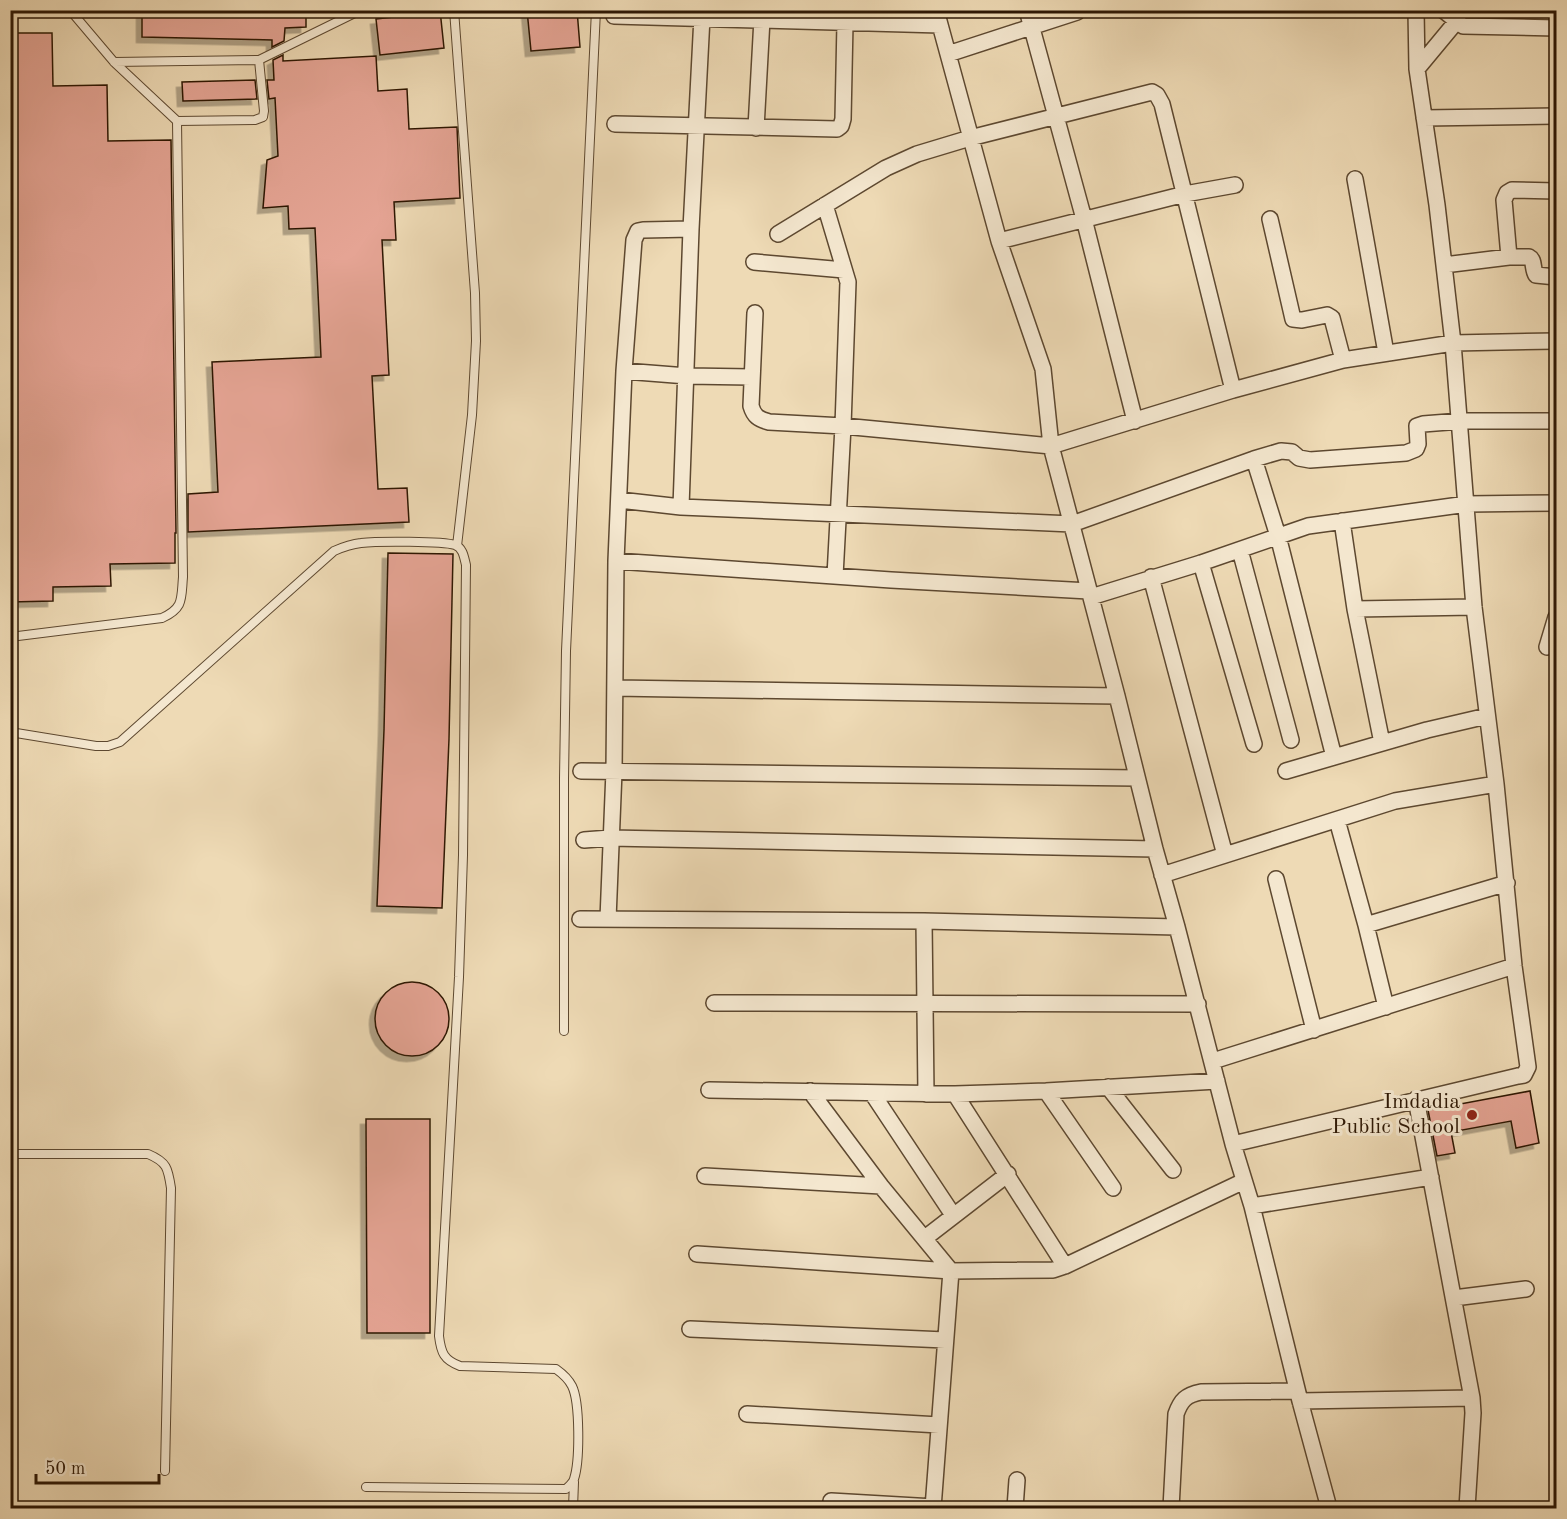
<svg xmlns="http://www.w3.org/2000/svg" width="1567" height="1519" font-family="'Old Standard TT',serif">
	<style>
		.building { fill: #e5a494; stroke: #2d1704; stroke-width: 1.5; filter: url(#shadow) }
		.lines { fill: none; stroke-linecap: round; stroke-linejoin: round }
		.service-casing { stroke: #5d4830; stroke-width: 10 }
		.minor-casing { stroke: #5d4830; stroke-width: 18 }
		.service { stroke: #f4e7cf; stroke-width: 8 }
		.minor { stroke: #f4e7cf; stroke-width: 15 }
		.poi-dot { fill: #8f2418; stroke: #f4e7cf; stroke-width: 2 }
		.labels { text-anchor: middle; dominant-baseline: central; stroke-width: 6; stroke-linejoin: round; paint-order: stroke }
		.poi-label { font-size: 22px; fill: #2d1704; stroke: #f4e7cf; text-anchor: end }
	</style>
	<defs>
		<filter id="shadow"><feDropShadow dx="-5.5" dy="5.5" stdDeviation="0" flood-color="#0004"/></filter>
	</defs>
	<rect width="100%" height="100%" fill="#eedab5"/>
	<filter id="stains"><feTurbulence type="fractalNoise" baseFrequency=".00333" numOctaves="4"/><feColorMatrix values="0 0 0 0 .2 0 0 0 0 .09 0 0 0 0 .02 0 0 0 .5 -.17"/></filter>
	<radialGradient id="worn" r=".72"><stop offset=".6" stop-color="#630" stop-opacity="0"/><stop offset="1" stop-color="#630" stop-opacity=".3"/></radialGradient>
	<!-- building -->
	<path class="building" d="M142 10H306V27L285 28 284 41 272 47V40L142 37Z
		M392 10H440L444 48 380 55 376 19 393 17Z
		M527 10H577L580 47 531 51Z
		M10 33H52L53 86 107 85 108 141 171 140 176 533H175V563L110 564 111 586 53 587V601L10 602Z
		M283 55V61L376 56 378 91 407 89 409 129 457 127 460 198 394 202 396 240H382L389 375 372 376 378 489 407 488 409 522 188 532V494L218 492 212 362 321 357 315 228 289 229 288 206 263 208 267 160 278 156 275 98 269 99 267 80H274L273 60Z
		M255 80 257 99 183 101 182 82Z
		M388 553 453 554 449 739 442 908 377 906 384 730Z
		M375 1019a37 37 0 1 1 74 0a37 37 0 1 1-74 0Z
		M1530 1091 1539 1143 1516 1148 1511 1121 1451 1132 1455 1153 1437 1156 1428 1110Z
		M366 1119H430V1333H367Z"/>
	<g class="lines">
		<!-- service casing -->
		<g class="service-casing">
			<path id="service" d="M454 10 475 293 476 341 472 415 457 546
				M114 62 259 60 361 10
				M177 121 255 120 263 117 264 111 259 60
				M10 637 162 618C184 608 181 599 183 577L177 121 114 62 70 10
				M10 732 96 746H108L120 742 334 551C343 547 351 544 361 543 377 541 443 541 455 545 463 548 464 557 466 565L463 855 459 977 439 1336C441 1353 444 1360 460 1366L556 1369C563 1374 568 1378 572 1386 580 1402 580 1461 574 1479 573 1483 569 1486 566 1489L366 1487
				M564 1031V778L566 651 596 10
				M10 1154H148C167 1162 168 1168 171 1188L165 1471
				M10 1172 11 1154
				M10 1508H14
				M573 1508 574 1482"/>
		</g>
		<!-- minor casing -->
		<g class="minor-casing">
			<path id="minor" d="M936 10 999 241 1043 369 1051 446 1117 696 1155 849 1177 927 1233 1144 1252 1206 1300 1401 1329 1508
				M1027 10 1084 219 1135 421
				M1443 10 1463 26 1556 28
				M614 16 940 25
				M948 54 1077 12
				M1417 69 1456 22
				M1424 118 1556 116
				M615 124 837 129 841 126 843 119 845 23
				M756 128 762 19
				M1355 179 1386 353
				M825 205 848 282 843 426 835 576
				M1270 219 1293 319 1302 320 1327 315 1332 318 1343 360
				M778 234 886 168 917 154 970 138 1152 92 1157 95 1162 104 1233 390
				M999 241 1185 194 1235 185
				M1509 257 1504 200 1507 193 1512 190 1556 191
				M754 262 844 270
				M1444 265 1509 257H1529C1535 260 1532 269 1536 275L1556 277
				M755 313 751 406C754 416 758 419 769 422L843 426 1051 446 1233 390 1343 360 1453 343 1556 341
				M624 371 687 376 751 377
				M1254 459 1278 536 1334 757
				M619 500 681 507 1072 524 1254 459 1281 451 1292 452 1299 458 1310 460 1406 453 1416 449 1418 444 1417 426 1423 424 1461 421H1556
				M681 507 691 229 702 17
				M1342 521 1355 609 1382 743
				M1240 550 1291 740
				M616 561 891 580 1089 591
				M1201 563 1254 744
				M1151 577 1225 855
				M1091 597 1201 563 1308 526 1467 504 1556 503
				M1355 609 1474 607
				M1547 647 1556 617
				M615 688 1117 696
				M581 771 1137 778
				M1286 771 1427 730 1487 716
				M1337 820 1366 925 1386 1007
				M584 840 610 838 1155 849
				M1162 875 1395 801 1496 784
				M1276 879 1314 1030
				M580 919 924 921 1177 927
				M608 919 614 771 616 561 624 371 634 240 638 231 643 230 691 229
				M924 921 926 1094
				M1366 925 1507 883
				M714 1003 1198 1004
				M1213 1061 1514 966
				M1108 1087 1173 1170
				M709 1090 955 1094 1046 1091 1217 1081
				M810 1091 881 1186 951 1271 933 1508
				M1046 1091 1113 1188
				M872 1093 953 1215
				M955 1094 1065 1266
				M1416 1099 1472 1398 1473 1413 1467 1508
				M1233 1144 1518 1076 1524 1075 1528 1067 1514 966 1496 784 1474 607 1453 343 1437 205 1417 69 1416 10
				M705 1176 881 1186
				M1252 1206 1431 1177
				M925 1238 1008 1174
				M697 1254 951 1271 1053 1270 1065 1266 1244 1181
				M1454 1298 1526 1289
				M690 1329 945 1340
				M1300 1401 1472 1398
				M747 1414 939 1425
				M831 1501 934 1507
				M1015 1508 1017 1480
				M1171 1508 1176 1414C1181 1400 1186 1395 1201 1392L1297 1391"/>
		</g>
		<!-- service -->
		<use href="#service" class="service"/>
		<!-- minor -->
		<use href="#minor" class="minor"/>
	</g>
	<!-- markers -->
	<circle class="poi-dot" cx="1472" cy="1115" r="6"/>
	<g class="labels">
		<!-- poi labels -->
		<g class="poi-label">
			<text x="1460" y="1102">Imdadia<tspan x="1460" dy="25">Public School</tspan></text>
		</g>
	</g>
	<!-- margin -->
	<rect width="1567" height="1519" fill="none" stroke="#eedab5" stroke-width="36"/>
	<rect x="12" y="12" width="1543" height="1495" fill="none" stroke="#2d1704" stroke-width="3"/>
	<rect x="18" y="18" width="1531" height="1483" fill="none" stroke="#2d1704" stroke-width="1.5"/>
	<!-- scale -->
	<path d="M36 1474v9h123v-9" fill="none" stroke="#2d1704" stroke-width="3"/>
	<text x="45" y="1474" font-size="18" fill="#2d1704" stroke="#f4e7cf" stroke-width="4.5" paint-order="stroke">50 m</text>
	<rect width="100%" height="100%" filter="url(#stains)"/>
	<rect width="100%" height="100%" fill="url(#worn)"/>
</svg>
